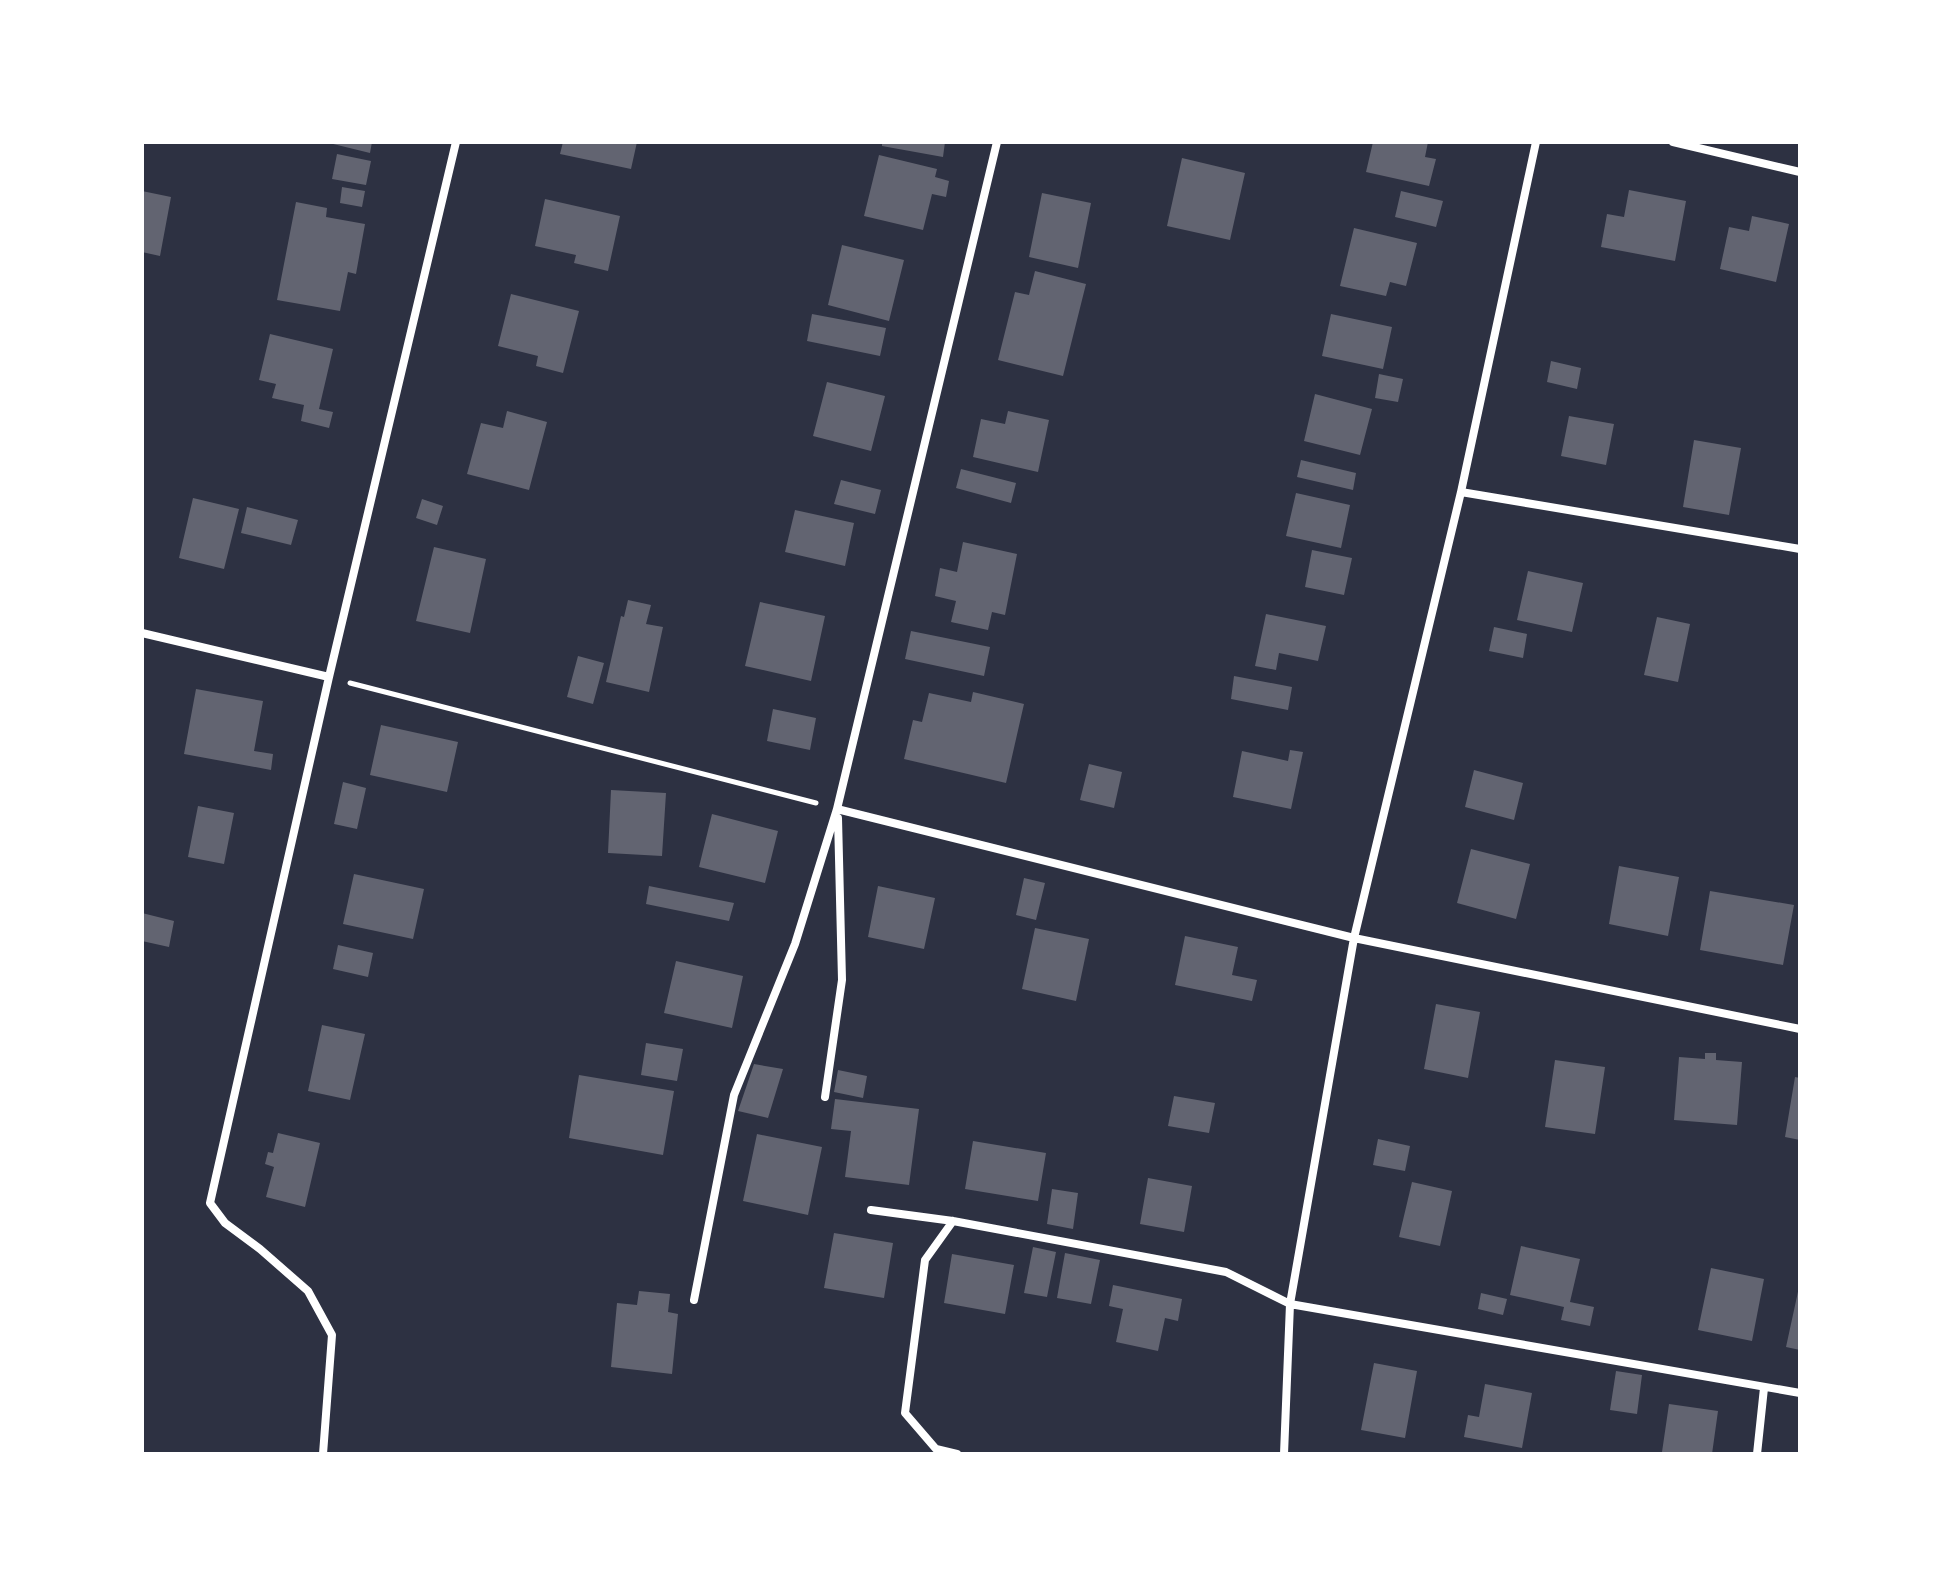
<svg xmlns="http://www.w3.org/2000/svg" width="1942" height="1596" font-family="'Open Sans',sans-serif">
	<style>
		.building { fill: #626471 }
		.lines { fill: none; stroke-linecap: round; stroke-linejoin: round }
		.path { stroke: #fff; stroke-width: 5 }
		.minor { stroke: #fff; stroke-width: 8 }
	</style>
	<rect width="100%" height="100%" fill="#2d3142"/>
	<!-- building -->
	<path class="building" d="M325 142H372L370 153Z
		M563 142H637L631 169 560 154Z
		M882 142H945L943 157 882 146Z
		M1373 142H1428L1425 157 1436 159 1429 186 1366 172Z
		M337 154 371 161 366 185 332 179Z
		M879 155 937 169 935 177 949 181 946 197 932 194 923 230 864 216Z
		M1182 158 1245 173 1230 240 1167 226Z
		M342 187 365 191 362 207 340 203Z
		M1629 190 1686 201 1675 261 1601 247 1607 214 1624 217Z
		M142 191 171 197 160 256 142 252Z
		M1401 191 1443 201 1436 227 1395 217Z
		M1042 193 1091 203 1078 268 1029 257Z
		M545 199 620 216 608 271 574 263 576 255 535 246Z
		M296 202 327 208 326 217 365 224 356 274 348 272 340 311 277 300Z
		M1752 216 1789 224 1776 282 1720 269 1729 227 1749 231Z
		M1354 228 1417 243 1406 286 1390 282 1386 296 1340 286Z
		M842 245 904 260 889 321 828 305Z
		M1035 271 1086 284 1063 376 998 360 1015 292 1029 295Z
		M511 294 579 311 563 373 536 366 538 356 498 346Z
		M812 314 886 328 880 356 807 341Z
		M1331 314 1392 327 1383 369 1322 356Z
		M270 334 333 349 319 409 333 412 329 428 301 421 304 405 272 398 276 384 259 380Z
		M1551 361 1581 368 1577 389 1547 382Z
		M1379 374 1403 379 1398 402 1375 398Z
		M827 382 885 396 871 451 813 436Z
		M1315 394 1372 409 1360 455 1304 441Z
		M507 411 547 422 529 490 467 474 481 423 503 428Z
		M1008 411 1049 420 1038 472 973 457 981 419 1005 424Z
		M1569 416 1614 424 1606 465 1561 456Z
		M1694 440 1741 448 1729 515 1683 507Z
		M1301 460 1356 473 1353 490 1297 477Z
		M961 469 1016 483 1011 503 956 488Z
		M841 480 881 490 875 514 834 504Z
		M1296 493 1350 505 1341 548 1286 536Z
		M193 498 239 509 224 569 179 558Z
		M422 499 443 506 437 525 416 518Z
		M247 507 298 520 291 545 241 533Z
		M795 510 854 523 845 566 785 552Z
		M963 542 1017 554 1005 615 992 612 988 630 951 622 956 601 935 596 940 568 957 572Z
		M434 547 486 559 470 633 416 621Z
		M1312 550 1352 558 1344 595 1305 587Z
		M1528 571 1583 583 1572 632 1517 620Z
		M628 600 651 605 646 624 663 627 649 692 606 682 621 616 624 617Z
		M760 602 825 616 811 681 745 666Z
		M1266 614 1326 626 1318 661 1279 653 1276 670 1255 666Z
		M1657 617 1690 624 1678 682 1644 675Z
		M1494 627 1527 634 1523 658 1489 651Z
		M911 631 990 647 984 676 905 659Z
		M578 656 604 663 593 704 567 697Z
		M1234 676 1292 687 1288 710 1231 699Z
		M196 689 263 701 254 751 273 754 271 770 184 754Z
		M973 692 1024 704 1006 783 904 759 913 720 922 722 929 693 971 702Z
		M773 709 816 718 810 750 767 741Z
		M381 725 458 742 447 792 370 775Z
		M1290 750 1303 752 1291 809 1233 797 1242 751 1288 761Z
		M1089 764 1122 772 1114 808 1080 800Z
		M1474 770 1523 783 1514 820 1465 807Z
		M343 782 366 788 357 829 334 824Z
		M611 790 666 793 662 856 608 853Z
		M198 806 234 813 224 864 188 857Z
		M712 814 778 831 765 883 699 867Z
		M1471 849 1530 864 1516 919 1457 903Z
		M1619 866 1679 877 1668 936 1609 924Z
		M354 874 424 889 413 939 343 924Z
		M1024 878 1045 883 1036 920 1016 915Z
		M649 886 734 903 729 921 646 904Z
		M878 886 935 898 924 949 868 937Z
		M1710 891 1794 905 1783 965 1700 950Z
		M142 913 174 921 169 947 142 941Z
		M1035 928 1089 939 1076 1001 1022 989Z
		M1185 936 1238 947 1232 975 1257 980 1252 1001 1175 985Z
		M338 945 373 953 368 977 333 969Z
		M676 961 743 976 732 1028 664 1013Z
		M1436 1004 1480 1012 1468 1078 1424 1069Z
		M322 1025 365 1034 350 1100 308 1091Z
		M646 1043 683 1049 677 1081 641 1075Z
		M1705 1053H1716V1060L1742 1062 1737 1125 1674 1120 1679 1057 1705 1059Z
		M1555 1060 1605 1067 1595 1134 1545 1127Z
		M754 1064 783 1069 768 1118 738 1111Z
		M838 1070 867 1076 863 1098 834 1092Z
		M579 1075 674 1091 663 1155 569 1138Z
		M1795 1077 1800 1078V1140L1785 1137Z
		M1174 1096 1215 1103 1209 1133 1168 1126Z
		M835 1099 919 1109 909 1185 845 1177 851 1131 831 1129Z
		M278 1133 320 1143 305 1207 266 1197 274 1167 265 1164 268 1152 273 1153Z
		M757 1134 822 1147 808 1215 743 1201Z
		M1378 1139 1410 1146 1405 1171 1373 1165Z
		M973 1141 1046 1153 1038 1201 965 1189Z
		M1148 1178 1192 1186 1184 1232 1140 1224Z
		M1412 1182 1452 1191 1440 1246 1399 1237Z
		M1052 1189 1078 1193 1073 1229 1047 1224Z
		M834 1233 893 1243 884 1298 824 1288Z
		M1521 1246 1580 1259 1570 1302 1594 1307 1590 1326 1561 1320 1564 1307 1510 1295Z
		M1033 1247 1056 1252 1047 1297 1024 1293Z
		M1065 1253 1100 1260 1091 1304 1057 1298Z
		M952 1254 1014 1265 1005 1314 944 1303Z
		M1711 1268 1764 1279 1752 1341 1698 1330Z
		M1113 1285 1182 1299 1178 1321 1165 1318 1158 1351 1116 1342 1123 1309 1109 1306Z
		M1799 1287H1800V1350L1786 1347Z
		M639 1291 670 1294 668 1312 678 1314 672 1374 611 1367 617 1303 637 1305Z
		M1481 1293 1507 1299 1503 1315 1478 1309Z
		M1374 1363 1417 1371 1405 1438 1361 1430Z
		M1616 1371 1642 1375 1637 1414 1610 1410Z
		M1485 1384 1532 1393 1522 1448 1464 1437 1468 1415 1479 1417Z
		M1669 1404 1718 1411 1712 1454 1662 1452Z"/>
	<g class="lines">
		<!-- path -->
		<path class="path" d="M350 683 816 803"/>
		<!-- minor -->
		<path class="minor" d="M1673 142 1800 172
			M1461 492 1800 549
			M142 633 329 677
			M837 809 1354 938 1800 1029
			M825 1097 842 980 838 818
			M871 1210 953 1221 1226 1272 1290 1304 1800 1393
			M953 1221 925 1260 905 1413 936 1449 957 1454
			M694 1300 734 1095 795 944 837 809 997 142
			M323 1454 332 1335 308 1291 260 1249 225 1223 210 1203 329 677 456 142
			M1284 1454 1290 1304 1354 938 1461 492 1536 142
			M1757 1454 1764 1388"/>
	</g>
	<!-- border -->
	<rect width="1942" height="1596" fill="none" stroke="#ffffff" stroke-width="288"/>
</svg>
